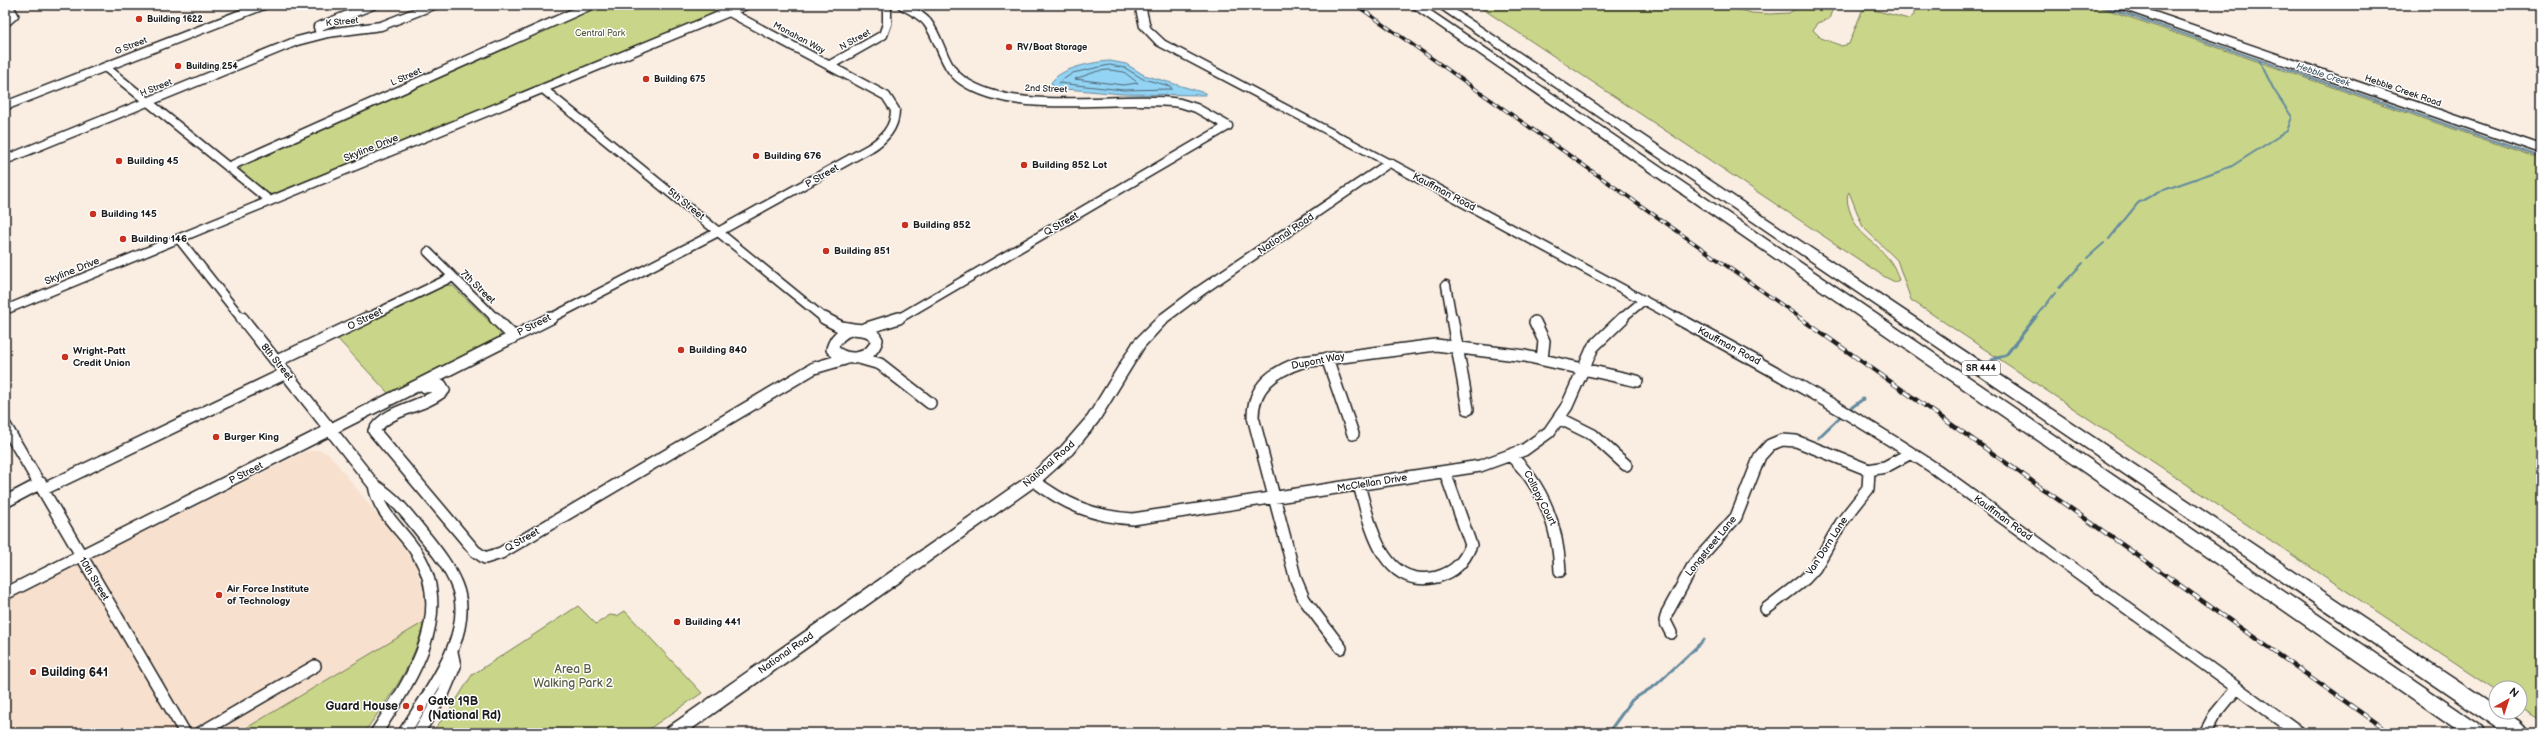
<svg xmlns="http://www.w3.org/2000/svg" width="2546" height="738" font-family="'Balsamiq Sans',sans-serif">
	<style>
		.built { fill: #f7e0ce }
		.green { fill: #c9d689; stroke: #727952 }
		.water { fill: #93d3f4; stroke: #638a9e }
		.lines { fill: none; stroke-linecap: round; stroke-linejoin: round }
		.shore { stroke: #4c6572; stroke-width: 1 }
		.stream-far1 { stroke: #638a9e; stroke-width: 2 }
		.stream { stroke: #638a9e; stroke-width: 3 }
		.minor-far1-casing { stroke: #1c1c1c; stroke-width: 11 }
		.minor-casing { stroke: #1c1c1c; stroke-width: 14 }
		.major-casing { stroke: #1c1c1c; stroke-width: 3 }
		.highway-casing { stroke: #1c1c1c; stroke-width: 3 }
		.minor-far1 { stroke: #fff; stroke-width: 8 }
		.minor { stroke: #fff; stroke-width: 11 }
		.major { fill: #fff; fill-rule: evenodd }
		.highway { fill: #fff; fill-rule: evenodd }
		.rail-far1-casing { stroke: #1c1c1c; stroke-width: 3.5 }
		.rail-casing { stroke: #1c1c1c; stroke-width: 4.5 }
		.rail-far1 { stroke: #fff; stroke-width: 2; stroke-dasharray: 6; stroke-linecap: butt }
		.rail { stroke: #fff; stroke-width: 3; stroke-dasharray: 8; stroke-linecap: butt }
		.poi-dot { fill: #c8321e; stroke: #fff; stroke-width: 1.5 }
		.labels { text-anchor: middle; dominant-baseline: central; stroke-width: 3; stroke-linejoin: round; paint-order: stroke }
		.far-poi-label { font-size: 9px; font-weight: bold; fill: #1c1c1c; stroke: #fff; text-anchor: start }
		.far-street-label { font-size: 9px; fill: #1c1c1c; stroke: #fff }
		.far-park-label { font-size: 9px; fill: #595d42; stroke: #fff }
		.far-water-label { font-size: 9px; font-style: italic; fill: #465c68; stroke: #fff }
		.shield { fill: #fff; stroke: #606060; stroke-width: 1 }
		.shield-label { font-size: 9px; font-weight: bold; fill: #1c1c1c }
		.street-label { font-size: 10px; fill: #1c1c1c; stroke: #fff }
		.poi-label { font-size: 10px; font-weight: bold; fill: #1c1c1c; stroke: #fff; text-anchor: start }
		.near-park-label { font-size: 12px; fill: #595d42; stroke: #fff }
		.near-poi-label { font-size: 12px; font-weight: bold; fill: #1c1c1c; stroke: #fff; text-anchor: start }
	</style>
	<rect width="100%" height="100%" fill="#faede2"/>
	<filter id="ink" filterUnits="userSpaceOnUse"><feTurbulence type="fractalNoise" baseFrequency=".025" numOctaves="2"/><feDisplacementMap in="SourceGraphic" scale="8" xChannelSelector="R" yChannelSelector="G"/><feConvolveMatrix kernelMatrix="1 2 1 2 8 2 1 2 1" color-interpolation-filters="sRGB"/></filter>
	<g filter="url(#ink)">
		<!-- built -->
		<path class="built" d="M319 450 329 454 413 560 424 591V622L238 733H5V600L305 452Z"/>
		<!-- green -->
		<path class="green" d="M596 5H706L716 12 282 194H267L239 172 242 165 250 159Z
			M1477 5H1722L1752 13 1770 14 1789 13 1802 5H1834L1829 19 1817 23 1813 30 1821 38 1842 46 1849 44 1862 11 1870 9 1909 19 1914 15V10L1902 5H2094L2541 159V721L2520 708V688H2496V691L1911 300 1897 260 1863 227 1849 192C1847 193 1847 200 1848 205 1857 237 1868 234 1886 256 1893 263 1896 271 1899 280L1895 282 1885 277Z
			M448 285 453 286 500 332V336L494 341 390 395 335 336 441 286Z
			M578 606 596 624 610 615 617 616 625 611 702 693 643 733H431L450 710 472 675Z
			M424 622C412 670 391 694 364 733H238Z"/>
		<!-- water -->
		<path class="water" d="M1110 61 1126 64 1144 75 1205 93 1206 95 1123 94 1054 88 1051 83C1059 68 1094 62 1110 61Z"/>
		<g class="lines">
			<!-- shore -->
			<path class="shore" d="M1110 65 1125 68 1143 79 1170 86 1172 89 1123 90 1058 83 1073 73Z
				M1110 70 1124 72 1138 83 1123 85 1075 79 1098 71Z"/>
			<!-- stream-far1 -->
			<path class="stream-far1" d="M2100 5 2541 157
				M2109 239 2138 203 2158 192 2232 166 2287 131 2292 117 2274 90 2259 60
				M2087 258 2104 243
				M2059 288 2083 263
				M2035 319 2055 293"/>
			<!-- stream -->
			<path class="stream" d="M1992 360 2006 355 2035 318
				M1851 408 1863 399
				M1818 438 1842 415
				M1608 733 1632 700 1656 685 1704 640"/>
			<!-- minor-far1 casing -->
			<g class="minor-far1-casing">
				<path id="minor-far1" d="M902 5C911 10 920 14 927 22 941 40 943 68 963 81 1018 118 1117 94 1180 103L1196 108 1228 126
					M2122 5 2541 149
					M5 23 14 15 8 5
					M320 34 318 27 373 5
					M830 65 883 35 887 24V5
					M105 67 270 201
					M543 89 825 319
					M5 106 264 5
					M5 160 297 41 328 33 381 26 434 5
					M1390 163 1678 319
					M228 167 591 5
					M179 239 242 319
					M428 252 496 319
					M1446 285 1452 319
					M5 310 746 5
					M365 319 452 277
					M549 319 720 231 870 148C884 139 895 128 895 110L886 96 716 5
					M898 319 1228 126
					M1621 319 1644 300"/>
			</g>
			<!-- minor casing -->
			<g class="minor-casing">
				<path id="minor" d="M242 318 374 485C398 500 409 517 427 539 438 553 449 567 456 584 477 633 428 693 404 733
					M495 318 513 336
					M824 318 841 327 853 329
					M1452 318 1468 409
					M1677 318C1765 366 1853 414 1937 470L2299 733
					M1535 322 1544 341 1542 359
					M853 329C863 330 872 330 877 340 871 361 846 363 832 349 835 338 842 332 853 329Z
					M864 329 899 318
					M859 358 880 364 930 403
					M1327 358 1353 434
					M277 361 367 318
					M425 387 441 385 444 390C424 408 388 408 374 431L475 551 485 558 501 553 814 368 845 359
					M1559 418 1593 435 1626 465
					M5 425 185 733
					M1511 456C1544 487 1558 527 1560 571
					M1033 480C1064 504 1094 517 1133 519L1480 466 1524 450 1549 432 1567 406 1593 347 1623 318
					M374 485C379 515 401 528 417 553 456 615 410 681 376 733
					M1359 485C1370 523 1381 590 1437 577 1455 572 1464 562 1471 545L1445 472
					M44 489 286 373
					M5 502 41 483
					M5 594 551 318
					M1766 609 1805 579 1815 568 1841 523 1868 489 1869 470
					M1671 633 1665 621 1667 613 1694 564 1736 517 1760 456 1770 445 1782 440 1796 441 1869 470 1885 467 1911 453
					M1341 648 1304 599 1296 580 1253 417C1253 386 1274 371 1302 362L1436 345 1525 356 1637 381
					M200 733 315 666
					M418 733 444 692 455 666 452 652
					M2205 733 2214 716 2237 688"/>
			</g>
			<!-- major casing -->
			<g class="major-casing">
				<path id="major" d="M1135 5H1145L1150 27 1165 41 1396 163 1204 294 1168 321 1144 347 1098 422 1072 454 1041 482 686 733H665L667 728 1031 474 1062 446 1088 416 1134 341 1160 315 1196 288 1382 163 1157 45 1140 27Z"/>
			</g>
			<!-- highway casing -->
			<g class="highway-casing">
				<path id="highway" d="M1409 5H1422L2483 727 2485 733H2461Z
					M1435 5H1448L2496 707V712C2508 712 2524 722 2529 733H2505Z"/>
			</g>
			<!-- minor-far1 -->
			<use href="#minor-far1" class="minor-far1"/>
			<!-- minor -->
			<use href="#minor" class="minor"/>
			<!-- major -->
			<use href="#major" class="major"/>
			<!-- highway -->
			<use href="#highway" class="highway"/>
			<!-- rail-far1 casing -->
			<g class="rail-far1-casing">
				<path id="rail-far1" d="M1356 5 1802 319"/>
			</g>
			<!-- rail casing -->
			<g class="rail-casing">
				<path id="rail" d="M1800 318 2390 733"/>
			</g>
			<!-- rail-far1 -->
			<use href="#rail-far1" class="rail-far1"/>
			<!-- rail -->
			<use href="#rail" class="rail"/>
		</g>
	</g>
	<!-- markers -->
	<g class="poi-dot">
		<circle cx="139" cy="19" r="4"/>
		<circle cx="1009" cy="47" r="4"/>
		<circle cx="178" cy="66" r="4"/>
		<circle cx="646" cy="79" r="4"/>
		<circle cx="756" cy="156" r="4"/>
		<circle cx="119" cy="161" r="4"/>
		<circle cx="1024" cy="165" r="4"/>
		<circle cx="93" cy="214" r="4"/>
		<circle cx="905" cy="225" r="4"/>
		<circle cx="123" cy="239" r="4"/>
		<circle cx="826" cy="251" r="4"/>
		<circle cx="681" cy="350" r="4"/>
		<circle cx="65" cy="357" r="4"/>
		<circle cx="216" cy="437" r="4"/>
		<circle cx="219" cy="595" r="4"/>
		<circle cx="677" cy="622" r="4"/>
		<circle cx="33" cy="672" r="4"/>
		<circle cx="406" cy="706" r="4"/>
		<circle cx="420" cy="708" r="4"/>
	</g>
	<g class="labels">
		<!-- far-poi labels -->
		<g class="far-poi-label">
			<text x="147" y="19">Building 1622</text>
			<text x="1017" y="47">RV/Boat Storage</text>
			<text x="186" y="66">Building 254</text>
			<text x="654" y="79">Building 675</text>
		</g>
		<!-- far-street labels -->
		<g class="far-street-label">
			<text transform="translate(342 22) rotate(-5)">K Street</text>
			<text transform="translate(799 38) rotate(28)">Monahan Way</text>
			<text transform="translate(855 40) rotate(-29)">N Street</text>
			<text transform="translate(131 46) rotate(-21)">G Street</text>
			<text transform="translate(406 77) rotate(-24)">L Street</text>
			<text transform="translate(156 88) rotate(-22)">H Street</text>
			<text transform="translate(1046 89) rotate(2)">2nd Street</text>
			<text transform="translate(2403 91) rotate(19)">Hebble Creek Road</text>
		</g>
		<!-- far-park labels -->
		<g class="far-park-label">
			<text x="600" y="33">Central Park</text>
		</g>
		<!-- far-water labels -->
		<g class="far-water-label">
			<text transform="translate(2323 75) rotate(19)">Hebble Creek</text>
		</g>
		<!-- shield labels -->
		<rect class="shield" x="1962" y="361" width="38" height="14" rx="3"/>
		<g class="shield-label">
			<text x="1981" y="368">SR 444</text>
		</g>
		<!-- street labels -->
		<g class="street-label">
			<text transform="translate(371 148) rotate(-22)">Skyline Drive</text>
			<text transform="translate(822 176) rotate(-30)">P Street</text>
			<text transform="translate(1444 192) rotate(28)">Kauffman Road</text>
			<text transform="translate(686 204) rotate(39)">5th Street</text>
			<text transform="translate(1061 224) rotate(-30)">Q Street</text>
			<text transform="translate(1286 234) rotate(-34)">National Road</text>
			<text transform="translate(72 271) rotate(-22)">Skyline Drive</text>
			<text transform="translate(478 287) rotate(44)">7th Street</text>
			<text transform="translate(365 319) rotate(-26)">O Street</text>
			<text transform="translate(534 325) rotate(-27)">P Street</text>
			<text transform="translate(1729 346) rotate(28)">Kauffman Road</text>
			<text transform="translate(1318 361) rotate(-11)">Dupont Way</text>
			<text transform="translate(277 362) rotate(51)">8th Street</text>
			<text transform="translate(1049 464) rotate(-41)">National Road</text>
			<text transform="translate(246 473) rotate(-27)">P Street</text>
			<text transform="translate(1372 483) rotate(-9)">McClellan Drive</text>
			<text transform="translate(1540 498) rotate(63)">Collopy Court</text>
			<text transform="translate(2003 518) rotate(36)">Kauffman Road</text>
			<text transform="translate(522 540) rotate(-30)">Q Street</text>
			<text transform="translate(1711 546) rotate(-51)">Longstreet Lane</text>
			<text transform="translate(1827 546) rotate(-57)">Van Dorn Lane</text>
			<text transform="translate(94 579) rotate(59)">10th Street</text>
			<text transform="translate(786 653) rotate(-35)">National Road</text>
		</g>
		<!-- poi labels -->
		<g class="poi-label">
			<text x="764" y="156">Building 676</text>
			<text x="127" y="161">Building 45</text>
			<text x="1032" y="165">Building 852 Lot</text>
			<text x="101" y="214">Building 145</text>
			<text x="913" y="225">Building 852</text>
			<text x="131" y="239">Building 146</text>
			<text x="834" y="251">Building 851</text>
			<text x="689" y="350">Building 840</text>
			<text x="73" y="351">Wright-Patt<tspan x="73" dy="12">Credit Union</tspan></text>
			<text x="224" y="437">Burger King</text>
			<text x="227" y="589">Air Force Institute<tspan x="227" dy="12">of Technology</tspan></text>
			<text x="685" y="622">Building 441</text>
		</g>
		<!-- near-park labels -->
		<g class="near-park-label">
			<text x="573" y="669">Area B<tspan x="573" dy="14">Walking Park 2</tspan></text>
		</g>
		<!-- near-poi labels -->
		<g class="near-poi-label">
			<text x="41" y="672">Building 641</text>
			<text x="428" y="701">Gate 19B<tspan x="428" dy="14">(National Rd)</tspan></text>
			<text x="398" y="706" text-anchor="end">Guard House</text>
		</g>
	</g>
	<!-- margin -->
	<rect width="2546" height="738" fill="none" stroke="#fff" stroke-width="20"/>
	<rect x="10" y="10" width="2526" height="718" fill="none" stroke="#1c1c1c" stroke-width="1.5" filter="url(#ink)"/>
	<!-- north arrow -->
	<g transform="translate(2508 700) rotate(39)"><circle r="19" fill="#ffffff" stroke="#a4a4a4"/>
	<path d="M0-3L7 15L0 10L-7 15Z" fill="#c8321e"/>
	<text y="-6" font-size="11" font-weight="bold" text-anchor="middle" fill="#1c1c1c">N</text>
	</g>
</svg>
